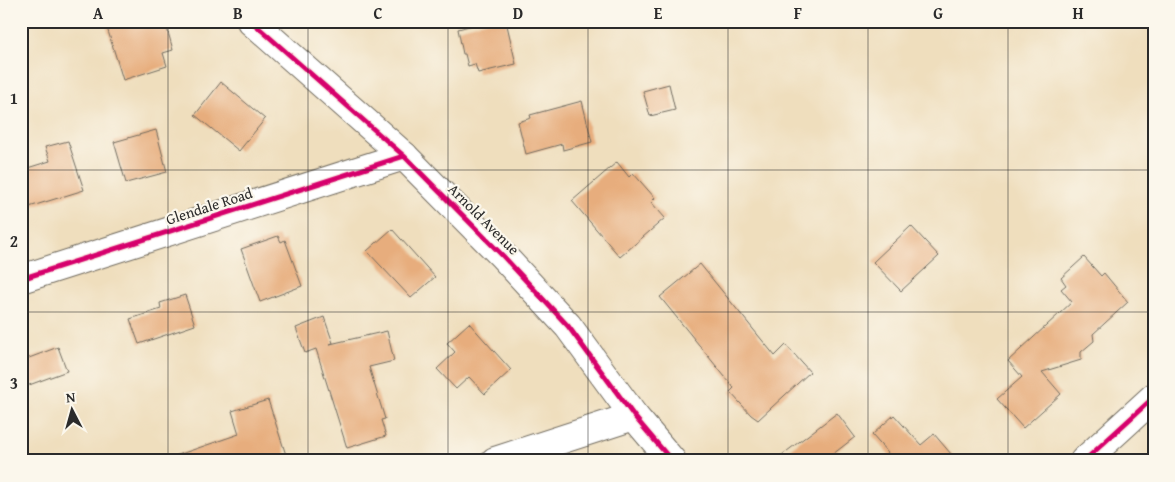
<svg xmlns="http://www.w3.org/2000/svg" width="1175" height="482" font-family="'Gentium Book Plus',serif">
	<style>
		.building { fill: #e7ad7d }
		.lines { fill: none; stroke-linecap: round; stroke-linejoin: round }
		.street-casing { stroke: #706a5e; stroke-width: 30 }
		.secondary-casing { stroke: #706a5e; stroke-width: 30 }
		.street { stroke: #fff; stroke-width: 28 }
		.secondary { stroke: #fff; stroke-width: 28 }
		.cycleway-casing { stroke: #fbf7ec; stroke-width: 8 }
		.cycleway { stroke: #d6006c; stroke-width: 5 }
		.grid { fill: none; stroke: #2b2b2b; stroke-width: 1; stroke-opacity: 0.55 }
		.labels { text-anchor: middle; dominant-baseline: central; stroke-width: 4.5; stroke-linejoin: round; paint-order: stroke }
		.street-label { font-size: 15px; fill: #2b2b2b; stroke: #fbf7ec }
		.neatline { fill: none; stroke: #2b2b2b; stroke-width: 2 }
		.grid-label { font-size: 16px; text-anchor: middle; font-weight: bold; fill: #2b2b2b }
	</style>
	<rect width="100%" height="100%" fill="#fbf7ec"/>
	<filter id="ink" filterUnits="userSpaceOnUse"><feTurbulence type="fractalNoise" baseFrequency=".02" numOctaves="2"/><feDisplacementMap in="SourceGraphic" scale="10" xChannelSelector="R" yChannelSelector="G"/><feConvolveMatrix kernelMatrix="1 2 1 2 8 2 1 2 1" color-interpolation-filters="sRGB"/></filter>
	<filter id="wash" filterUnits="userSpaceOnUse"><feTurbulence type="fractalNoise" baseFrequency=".0096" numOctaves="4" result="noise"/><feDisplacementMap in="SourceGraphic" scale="20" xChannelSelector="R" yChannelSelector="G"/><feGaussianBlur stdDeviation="1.12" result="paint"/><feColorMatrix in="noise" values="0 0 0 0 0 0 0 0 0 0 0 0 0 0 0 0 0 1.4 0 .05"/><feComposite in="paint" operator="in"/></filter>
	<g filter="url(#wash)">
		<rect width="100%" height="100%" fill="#efdebd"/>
		<g id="blocks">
			<!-- building -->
			<path class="building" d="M105 21H165L173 50 163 53 167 66 123 80Z
				M488 21H506L516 64 478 73 475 64 468 66 465 54H463L458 29Z
				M221 82 265 119 239 151 195 115Z
				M669 84 675 110 650 116 643 91Z
				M582 101 592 142 563 150 562 144 526 154 518 122 531 118 530 115Z
				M156 130 167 172 126 183 114 142Z
				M68 141 84 190 29 207 21 182V170L50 161 45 147Z
				M617 162 629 177 633 173 655 198 651 202 665 218 620 257 572 201Z
				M911 226 939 256 901 291 873 262Z
				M392 229 435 277 411 298 367 251Z
				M278 236 281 242 285 240 302 286 260 302 241 249Z
				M1084 257 1101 276 1104 273 1128 302 1093 334 1094 341 1081 352V360L1042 372 1061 394 1023 428 997 399 1022 377 1008 361 1072 302 1061 289 1066 285 1061 278Z
				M700 264 775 356 786 345 810 372 758 420 751 415 730 392 734 388 660 297Z
				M185 295 195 325 139 344 130 319 161 309 160 303Z
				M324 317 333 343 330 344 387 331 394 361 369 367 385 419 381 420 386 436 347 448 316 349 305 353 296 328Z
				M469 323 511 370 485 394 469 377 456 389 437 369 455 352 447 343Z
				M58 347 67 371 21 388V361Z
				M268 400 288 461H173L172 457 239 434 232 411Z
				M837 413 855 437 824 461H774Z
				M894 415 921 445 934 434 957 461H895L872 435Z"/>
		</g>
	</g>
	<g filter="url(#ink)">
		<use href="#blocks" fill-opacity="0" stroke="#706a5e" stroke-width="1"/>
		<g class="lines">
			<!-- street casing -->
			<g class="street-casing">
				<path id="street" d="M21 279 404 156
					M495 461 634 416
					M1084 461 1154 397"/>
			</g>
			<!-- secondary casing -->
			<g class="secondary-casing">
				<path id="secondary" d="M251 21 404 156 503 256 568 326 634 416 672 461"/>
			</g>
			<!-- street -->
			<use href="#street" class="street"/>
			<!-- secondary -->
			<use href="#secondary" class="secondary"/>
			<!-- cycleway casing -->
			<g class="cycleway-casing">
				<path id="cycleway" d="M251 21 404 156 503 256 568 326 634 416 672 461
					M21 279 404 156
					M1084 461 1154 397"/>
			</g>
			<!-- cycleway -->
			<use href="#cycleway" class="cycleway"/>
		</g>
	</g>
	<!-- grid -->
	<path class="grid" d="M168 21V461M308 21V461M448 21V461M588 21V461M728 21V461M868 21V461M1008 21V461M21 170H1154M21 312H1154"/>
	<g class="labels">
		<!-- street labels -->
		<g class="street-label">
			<text transform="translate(209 206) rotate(-18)">Glendale Road</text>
			<text transform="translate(484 219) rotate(45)">Arnold Avenue</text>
		</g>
	</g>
	<!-- margin -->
	<rect width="1175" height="482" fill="none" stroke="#fbf7ec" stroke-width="55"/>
	<!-- north arrow -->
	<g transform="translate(72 410) rotate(354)" stroke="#fbf7ec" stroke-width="4" paint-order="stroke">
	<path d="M0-4L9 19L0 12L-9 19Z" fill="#2b2b2b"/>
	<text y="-8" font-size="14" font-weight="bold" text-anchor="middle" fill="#2b2b2b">N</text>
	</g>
	<rect x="28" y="28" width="1120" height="426" class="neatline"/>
	<g class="grid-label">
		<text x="98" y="19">A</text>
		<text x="238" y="19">B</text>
		<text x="378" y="19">C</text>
		<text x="518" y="19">D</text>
		<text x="658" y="19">E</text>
		<text x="798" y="19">F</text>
		<text x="938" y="19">G</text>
		<text x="1078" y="19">H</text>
		<text x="14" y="104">1</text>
		<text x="14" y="247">2</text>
		<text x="14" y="389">3</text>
	</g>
</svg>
